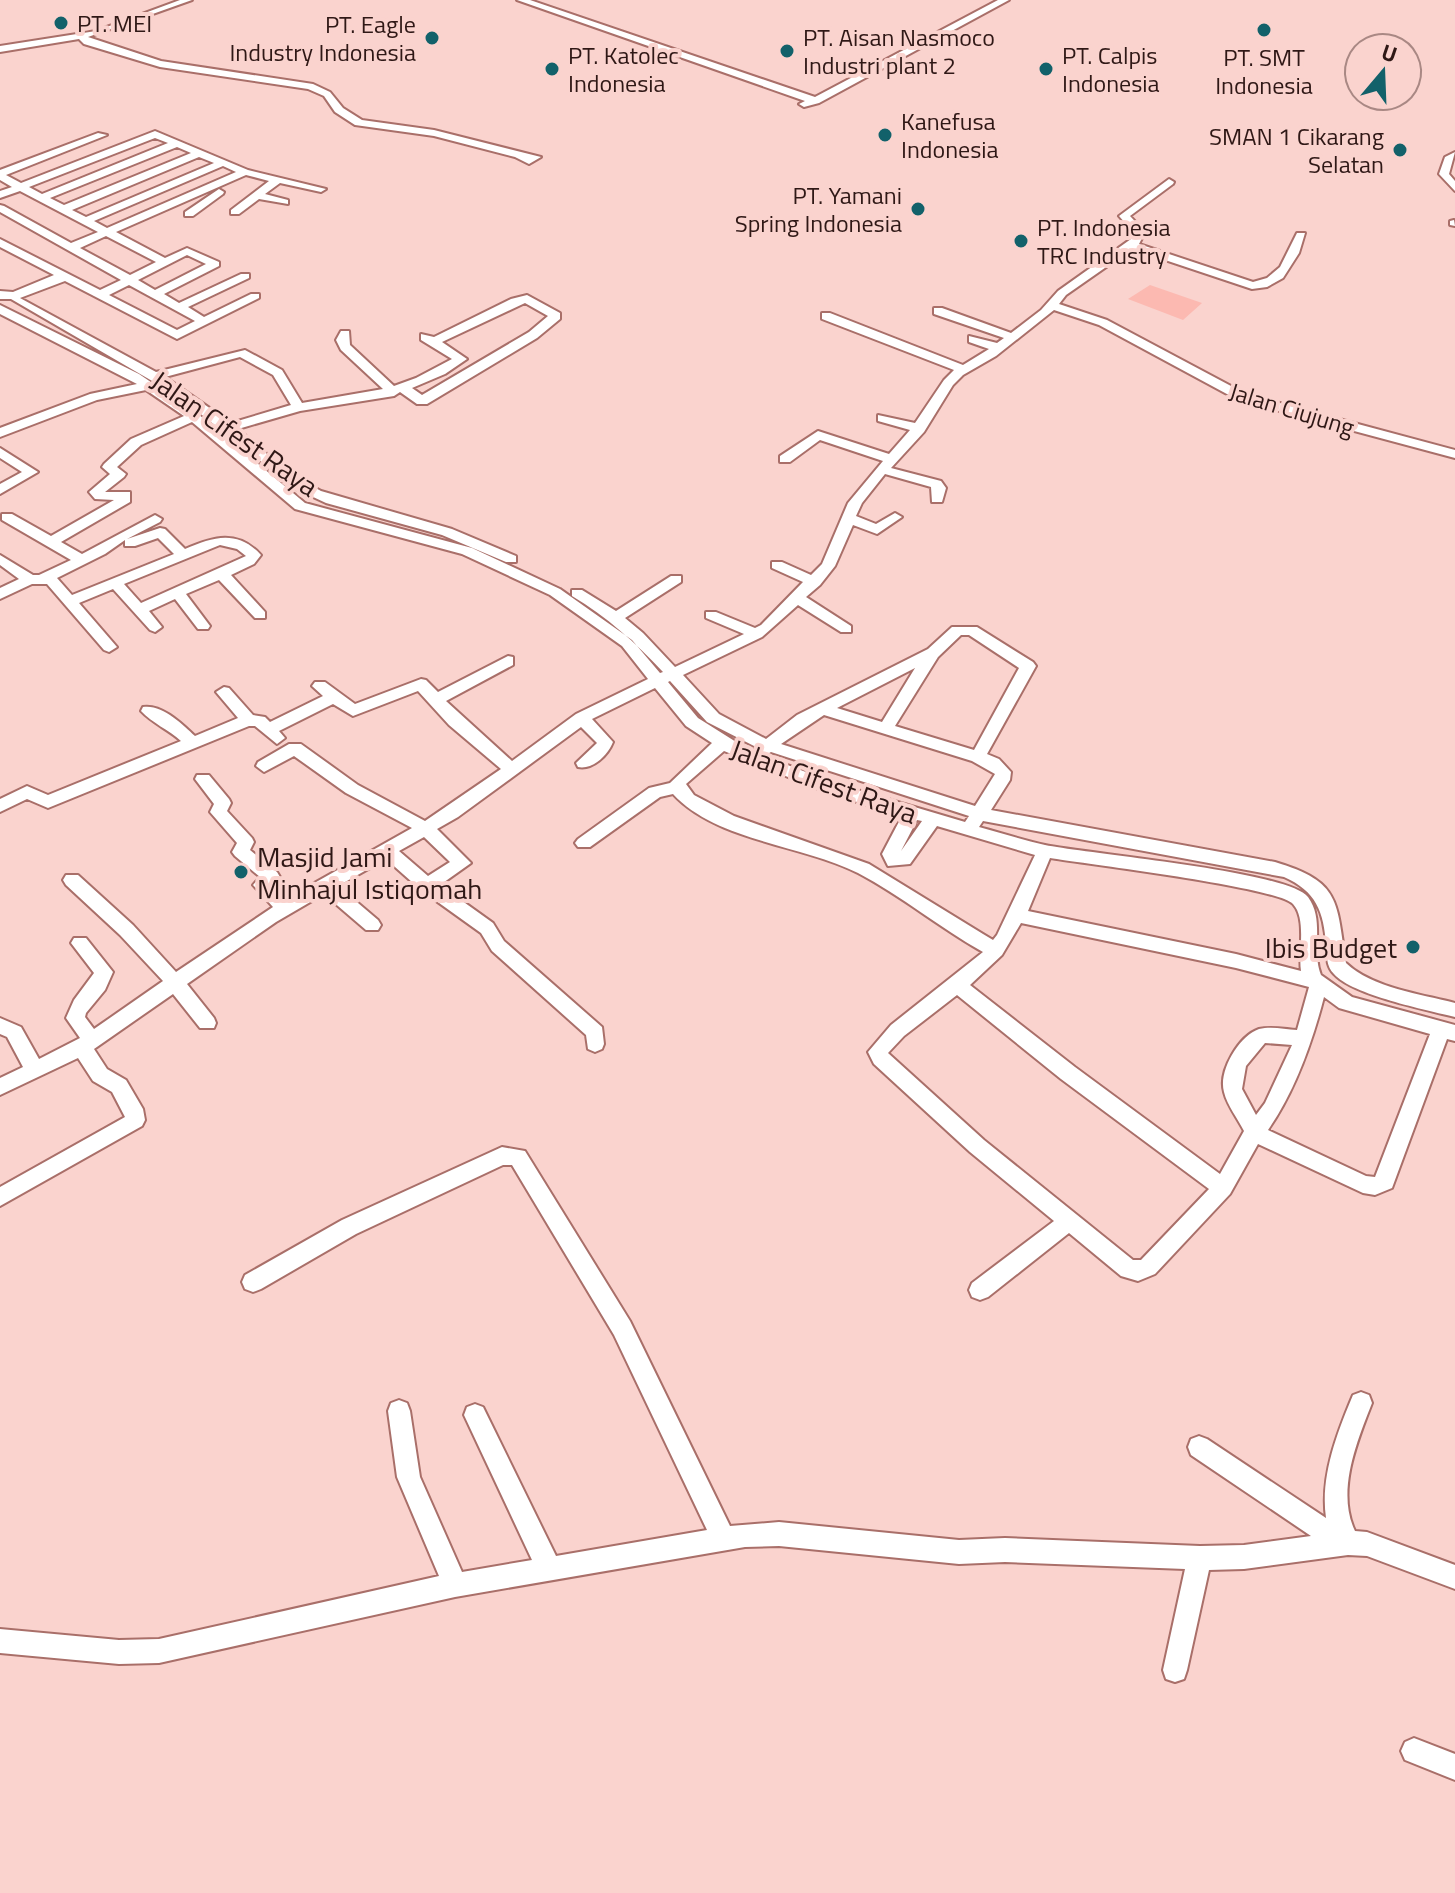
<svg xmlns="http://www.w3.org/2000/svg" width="1455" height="1893" font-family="'Titillium Web',sans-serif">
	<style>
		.green { fill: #fcb9b1 }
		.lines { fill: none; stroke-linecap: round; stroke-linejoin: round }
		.minor-casing { stroke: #a96f69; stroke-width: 4 }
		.minor { fill: #fff; fill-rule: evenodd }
		.poi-dot { fill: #12616a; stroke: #fad3ce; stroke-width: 3 }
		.labels { text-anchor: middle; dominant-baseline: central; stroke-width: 8; stroke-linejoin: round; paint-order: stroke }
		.far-poi-label { font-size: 24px; fill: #2f1816; stroke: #fad3ce; text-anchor: start }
		.far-street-label { font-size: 24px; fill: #2f1816; stroke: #fad3ce }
		.street-label { font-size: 28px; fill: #2f1816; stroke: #fad3ce }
		.poi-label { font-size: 28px; fill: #2f1816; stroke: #fad3ce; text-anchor: start }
	</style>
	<rect width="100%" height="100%" fill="#fad3ce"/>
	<!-- green -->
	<path class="green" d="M1150 285 1202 303 1183 320 1128 299Z"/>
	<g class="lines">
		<!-- minor casing -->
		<g class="minor-casing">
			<path id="minor" d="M180 0H192L88 37 161 61 313 84 330 92 343 108 362 120 434 130 541 157 529 164 515 157 434 136 355 125 335 112 324 96 308 89 160 67 84 44 79 39 0 52V46L96 31Z
				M517 0H530L815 97 998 0H1009L819 103 804 107 799 104 805 101Z
				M155 131 248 170 326 189 321 192 280 183 265 194 288 200V204L259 199 239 214H231V210L269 181 246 175 116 232 165 258 187 248 219 262V266L164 294 179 303 241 274H249V278L188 307 204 317 251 294H259V298L177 339 65 281 20 298 156 372 245 350 282 370 302 403 383 389 341 350 336 340 341 331H349L350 345 394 386 416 378 452 359 421 340V334L434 337 511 299 527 295 560 313V319L537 338 427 404H417L400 392 394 396 300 411 238 429 290 474 321 491 452 529 516 556V562H506L442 535 326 503 296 489 178 396 11 299H0V291L13 292 54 275 0 247V239L100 290 121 280 0 212V205L4 206 71 243 98 232 20 191 0 198V191L12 187 0 180V170L98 133 107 135 6 175 21 183ZM155 138 168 143 42 194 29 187ZM177 147 191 153 64 205 50 198ZM199 157 214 163 86 217 72 210ZM223 166 236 172 107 228 94 221ZM106 236 156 262 130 275 80 248ZM187 255 206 264 155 290 138 280ZM129 285 195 321 177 330 109 295ZM525 303 548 316 529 332 422 395 412 388 445 374 467 359 442 342ZM240 357 273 375 291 405 231 423 165 377Z
				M1455 152 1449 174 1455 181V191L1439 174 1445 157Z
				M1169 179 1174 182 1173 184 1130 216 1145 232 1139 244 1253 282 1267 278 1280 267 1297 233H1305L1299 253 1283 278 1267 287 1252 289 1132 249 1066 295 1059 304 1107 320 1246 394 1455 450V458L1238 400 1099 325 1054 310 996 356 963 375 953 385 924 432 891 468 941 481 946 488 942 502H932L931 487 885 474 862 503 856 516 876 524 895 513 902 517 877 534 853 525 835 566 820 585 806 597 851 626V632H841L798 605 762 637 683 675 719 714 766 739 797 715 928 649 952 627H977L1033 662 1036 666 987 754 999 759 1011 772 1010 780 991 810 1275 862C1342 882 1336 902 1346 963 1372 988 1421 994 1455 1003V1017C1427 1010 1352 995 1334 974 1326 966 1327 956 1326 945 1324 912 1316 891 1284 877L983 821 979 827C1001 833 1023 840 1045 845 1089 854 1287 871 1308 897 1325 920 1311 950 1321 975L1352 997 1455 1025V1041L1447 1039 1392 1188 1375 1195 1363 1193 1258 1144 1230 1194 1155 1274 1138 1281 1121 1276 1069 1233 988 1297 980 1300 972 1297 969 1290 972 1283 1054 1221 970 1152 874 1064 868 1052 891 1025 983 952C940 928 902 896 858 873 803 845 716 841 673 794L660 797 590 847H578L575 843 578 839 649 788 670 783 712 743 686 726 655 688 592 719 613 742C608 755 593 770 578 767L576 763 597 743 581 727 458 817 437 829 471 863 440 885 493 923 504 941 602 1027 604 1044 602 1049 595 1052 588 1049 586 1035 492 951 481 933 421 890 386 859 338 886 378 920 381 925 378 930H366L324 894 276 922 187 984 214 1018 216 1023 214 1028H200L173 994 94 1049 107 1069 126 1080 143 1109 145 1120 142 1126 0 1206V1187L125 1117 112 1092 93 1081 78 1058 0 1095V1078L23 1067 7 1037 0 1034V1018L21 1027 39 1059 80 1038 66 1018 74 1000 94 973 71 943 74 938H86L113 972 105 990 86 1013 85 1017 94 1029 163 981 120 935 66 885 63 880 66 875H78L133 925 176 972 273 907 253 885 260 877 235 856 232 852 237 843 210 812 214 804 195 779 197 775H209L229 799 231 803 227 811 252 838 254 842 250 850 277 872 280 877 273 885 286 899 412 828 346 793 294 756 264 772 256 766 258 762 289 744H301L358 785 425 821 501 769 449 725 418 691 353 716 333 704 279 731 285 738 277 744 255 726H249L48 808 27 799 0 812V799L27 786 48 795 181 741C169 730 152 723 141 711L143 707C162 704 182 724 195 736L238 718 216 692 224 687 229 688 253 715 265 717 270 722 323 696 312 686 315 682H325L355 704 421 679 426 680 438 692 508 656 513 657V665L446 701 512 761 576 714 648 679 622 646 550 595 462 554 295 509 192 422 141 445 117 467 126 474 124 477 105 492H130V502L61 542 82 554 155 515 162 519 160 522 127 539 160 528 165 529 185 549C213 537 237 529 261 555L254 564 231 575 265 612V618H255L219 580 186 594 210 626 208 629H198L175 599 149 611 162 627 155 632 150 630 113 589 79 603 117 647 109 652 104 650 47 584H32L0 599V588L19 579 0 565V555L33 575H39L71 560 2 520V514H12L51 536 114 500 95 499 89 492 110 474 102 467 104 464 131 439 184 416 146 390 97 400 0 437V428L90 394 137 384 0 314V305L139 374 198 414 305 503 472 548 560 589 632 640 660 673 663 672C635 642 607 617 572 596V590H582L616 611 671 576H681V582L625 618 643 633 675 667 744 634 706 618V612H716L755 628 761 625 803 582 772 568V562H782L811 575 822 564 848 503 883 461 820 440 790 462H780V456L818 431 889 454 910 430 878 421V415L915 423 944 380 954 370 822 319V313H830L963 365 989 349 969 342V336L997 343 1004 338 934 314V308H942L1011 333 1041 310 1058 291 1131 239 1133 232 1119 216ZM158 538 174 554 72 595 57 578 105 554 125 540V546H135ZM220 545 237 549 246 556 141 603 124 584ZM961 635H969L1019 668 974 750 895 726 938 657ZM915 668 882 722 837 708ZM670 681 707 722 756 747 752 752 698 718 668 682ZM824 715 972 761 995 774 975 806 781 744ZM724 751 825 792 902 816 882 854 888 866 910 864 937 826 1035 855 997 935 993 940 983 934 869 864 734 816 694 795 686 784ZM771 752 969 816 965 822 837 784 764 756ZM917 820 922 821 901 851ZM424 837 450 862 428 876 399 851ZM1050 858C1086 864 1277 887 1293 904 1307 919 1298 952 1301 971L1236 954 1028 911ZM1021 923 1236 968 1309 987 1297 1030C1284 1029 1271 1026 1259 1029 1239 1036 1218 1071 1224 1092 1227 1105 1238 1119 1244 1131L1220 1174 1075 1067 970 985 1002 955ZM957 995 1061 1079 1209 1189 1141 1260H1133L984 1140 888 1053 904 1036ZM1324 997 1339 1008 1430 1034 1375 1177 1366 1176 1268 1130C1295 1091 1312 1043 1324 997ZM1265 1043 1292 1045 1265 1103 1256 1115 1242 1089 1246 1066Z
				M219 189 224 192 223 194 193 216H185V212Z
				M1454 220 1455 226 1450 225V221Z
				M0 448 38 472 0 494V484L22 472 0 458Z
				M502 1147 525 1151 630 1321 730 1526 779 1522 959 1540 1005 1538 1200 1546 1244 1545 1311 1536 1191 1455 1188 1447 1191 1439 1199 1436 1207 1439 1326 1518C1320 1477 1337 1433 1353 1395L1361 1392 1369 1395 1372 1403C1357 1441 1336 1492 1355 1531L1367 1532 1455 1565V1589L1367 1556 1348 1555 1244 1569 1209 1570 1187 1670 1184 1679 1175 1682 1166 1679 1163 1670 1185 1569 1005 1562 959 1564 779 1546 745 1547 455 1597 159 1663 119 1664 0 1653V1629L119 1640 159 1639 439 1576 397 1477 388 1411 391 1403 399 1400 407 1403 410 1411 420 1477 462 1572 532 1560 464 1415 467 1407 475 1404 483 1407 556 1556 707 1530 614 1335 512 1165H503L356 1234 261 1289 253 1292 245 1289 242 1282 245 1275 342 1220Z
				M1414 1738 1455 1754V1780L1405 1760 1401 1751 1405 1742Z"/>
		</g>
		<!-- minor -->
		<use href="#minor" class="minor"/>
	</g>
	<!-- markers -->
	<g class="poi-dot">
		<circle cx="61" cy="23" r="8"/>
		<circle cx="1264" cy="30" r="8"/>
		<circle cx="432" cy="38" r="8"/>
		<circle cx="787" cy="51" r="8"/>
		<circle cx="552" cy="69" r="8"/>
		<circle cx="1046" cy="69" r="8"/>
		<circle cx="885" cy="135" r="8"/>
		<circle cx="1400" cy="150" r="8"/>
		<circle cx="918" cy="209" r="8"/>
		<circle cx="1021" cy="241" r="8"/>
		<circle cx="241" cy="872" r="8"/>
		<circle cx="1413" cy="947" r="8"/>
	</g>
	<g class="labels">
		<!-- far-poi labels -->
		<g class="far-poi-label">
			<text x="77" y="23">PT. MEI</text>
			<text x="416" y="24" text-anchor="end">PT. Eagle<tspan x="416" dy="28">Industry Indonesia</tspan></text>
			<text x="803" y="37">PT. Aisan Nasmoco<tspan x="803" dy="28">Industri plant 2</tspan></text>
			<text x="568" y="55">PT. Katolec<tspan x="568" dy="28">Indonesia</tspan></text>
			<text x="1062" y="55">PT. Calpis<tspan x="1062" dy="28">Indonesia</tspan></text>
			<text x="1264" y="57" text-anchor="middle">PT. SMT<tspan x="1264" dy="28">Indonesia</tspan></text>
			<text x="901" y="121">Kanefusa<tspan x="901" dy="28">Indonesia</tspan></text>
			<text x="1384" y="136" text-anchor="end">SMAN 1 Cikarang<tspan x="1384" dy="28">Selatan</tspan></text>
			<text x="902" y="195" text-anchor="end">PT. Yamani<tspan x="902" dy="28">Spring Indonesia</tspan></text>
			<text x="1037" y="227">PT. Indonesia<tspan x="1037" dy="28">TRC Industry</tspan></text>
		</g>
		<!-- far-street labels -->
		<g class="far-street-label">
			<text transform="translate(1292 409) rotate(17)">Jalan Ciujung</text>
		</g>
		<!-- street labels -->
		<g class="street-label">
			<text transform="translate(235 433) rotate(35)">Jalan Cifest Raya</text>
			<text transform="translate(824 781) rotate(20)">Jalan Cifest Raya</text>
		</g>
		<!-- poi labels -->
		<g class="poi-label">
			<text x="257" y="856">Masjid Jami<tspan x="257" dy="32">Minhajul Istiqomah</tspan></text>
			<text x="1397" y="947" text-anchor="end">Ibis Budget</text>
		</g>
	</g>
	<!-- north arrow -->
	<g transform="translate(1383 72) rotate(19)"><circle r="38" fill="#fad3ce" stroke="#a98884" stroke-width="2"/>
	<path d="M0-6L14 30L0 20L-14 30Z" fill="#12616a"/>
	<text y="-12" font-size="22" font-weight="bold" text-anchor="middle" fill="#2f1816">U</text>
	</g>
</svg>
